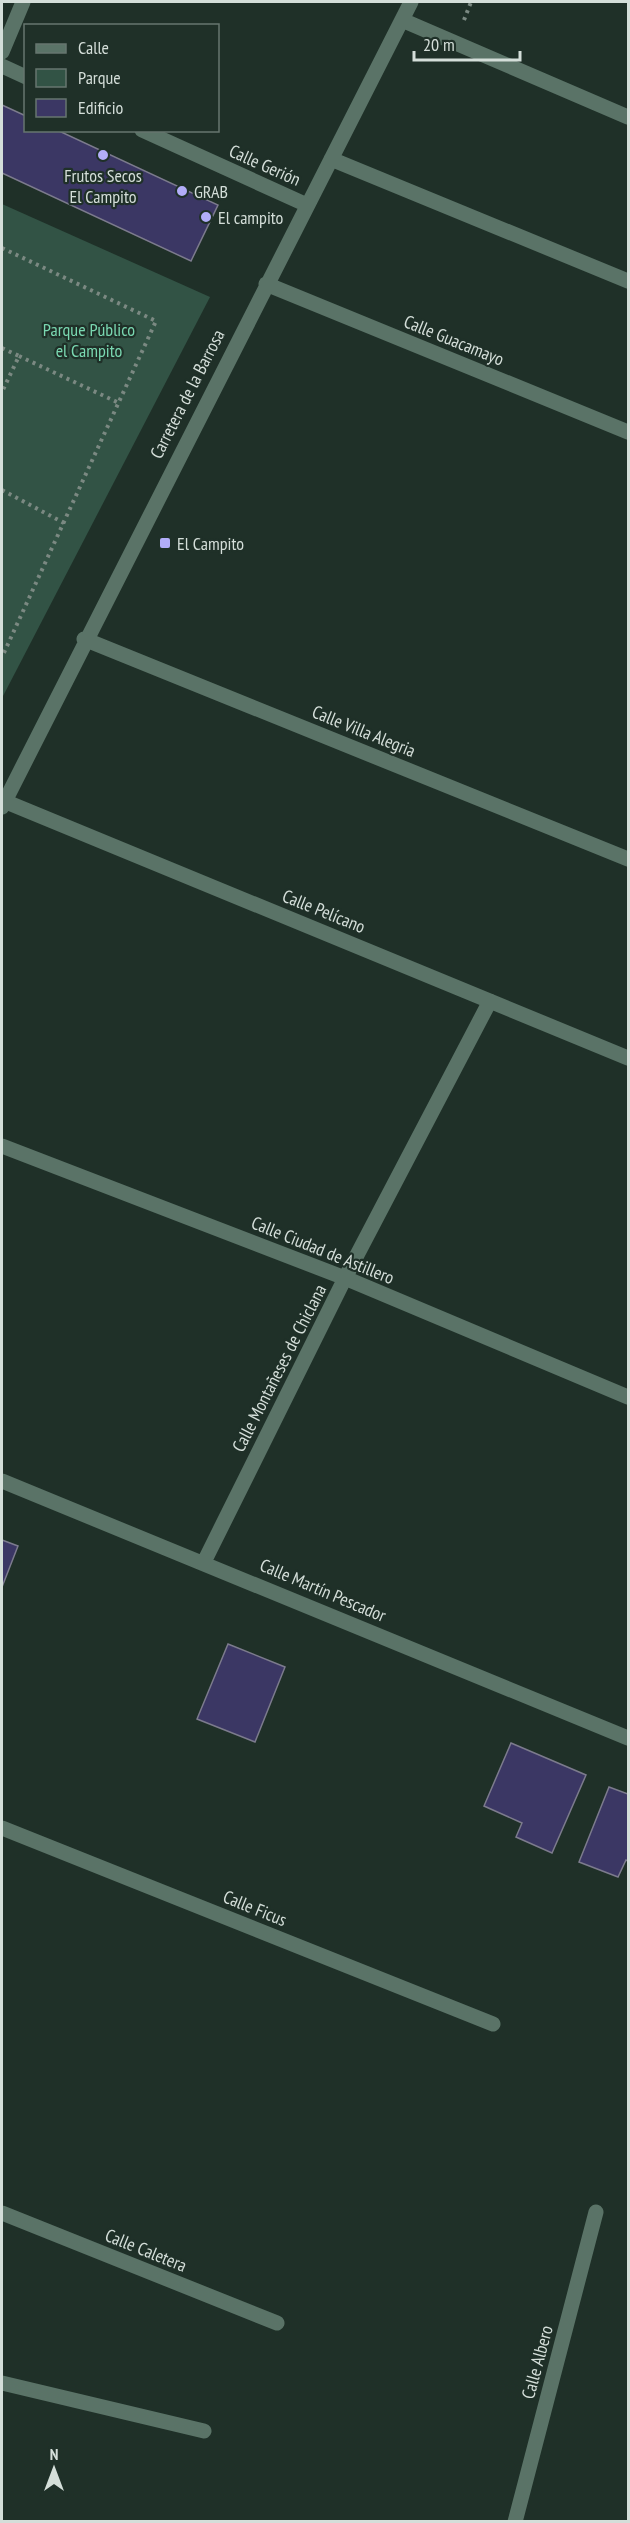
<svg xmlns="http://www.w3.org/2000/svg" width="630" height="2523" font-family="'PT Sans Narrow',sans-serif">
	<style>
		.green { fill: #325345 }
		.building { fill: #3b3764; stroke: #7c7b8d; stroke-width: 1.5 }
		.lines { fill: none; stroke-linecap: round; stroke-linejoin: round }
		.path { stroke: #7b8982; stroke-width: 4; stroke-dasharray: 3 4.5; stroke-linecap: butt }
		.minor { stroke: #5a7367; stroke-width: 15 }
		.poi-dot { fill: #b2adf9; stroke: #1f3028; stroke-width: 2 }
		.labels { text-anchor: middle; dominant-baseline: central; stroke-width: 4.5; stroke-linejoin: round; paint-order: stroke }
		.street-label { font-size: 18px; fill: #d4ded9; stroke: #1f3028 }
		.poi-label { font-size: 18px; fill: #d4ded9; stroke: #1f3028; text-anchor: start }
		.park-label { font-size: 18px; fill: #7ad8b1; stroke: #1f3028 }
	</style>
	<rect width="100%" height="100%" fill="#1f3028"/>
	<!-- green -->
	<path class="green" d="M2 204 210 297 2 698Z"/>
	<!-- building -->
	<path class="building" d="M2 105 26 116V130H57L218 205 191 261 2 173Z
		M2 1540 18 1546 2 1587Z
		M228 1644 285 1667 255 1742 197 1719Z
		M511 1743 586 1775 552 1853 516 1837 522 1823 484 1806Z
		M609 1787 628 1794V1861L626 1860 618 1877 579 1862Z"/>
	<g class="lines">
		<!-- path -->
		<path class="path" d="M464 20 471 2
			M2 248 156 321 2 657
			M2 348 19 356 2 392
			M19 356 119 403
			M2 490 64 523"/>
		<!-- minor -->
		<path class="minor" d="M402 20 628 117
			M2 52 23 2
			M2 66 26 77
			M142 130 307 205
			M331 159 628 281
			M266 284 628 432
			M84 639 628 859
			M4 801 628 1058
			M2 807 411 2
			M2 1146 345 1278 628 1397
			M2 1481 628 1738
			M204 1562 345 1278 490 1001
			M2 1828 493 2024
			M2 2213 277 2323
			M2 2383 204 2431
			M515 2522 596 2212"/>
	</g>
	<!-- markers -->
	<g class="poi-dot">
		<circle cx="103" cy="155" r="6"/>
		<circle cx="182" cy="191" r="6"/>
		<circle cx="206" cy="217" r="6"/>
		<rect x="159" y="537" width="12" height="12" rx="3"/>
	</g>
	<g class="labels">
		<!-- street labels -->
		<g class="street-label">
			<text transform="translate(265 165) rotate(24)">Calle Gerión</text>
			<text transform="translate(454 340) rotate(22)">Calle Guacamayo</text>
			<text transform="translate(187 394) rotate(-63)">Carretera de la Barrosa</text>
			<text transform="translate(364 731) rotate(22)">Calle Villa Alegria</text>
			<text transform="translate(324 911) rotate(22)">Calle Pelícano</text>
			<text transform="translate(323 1250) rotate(22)">Calle Ciudad de Astillero</text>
			<text transform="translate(279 1368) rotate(-63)">Calle Montañeses de Chiclana</text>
			<text transform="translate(323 1590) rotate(23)">Calle Martín Pescador</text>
			<text transform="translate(255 1908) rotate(22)">Calle Ficus</text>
			<text transform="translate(146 2250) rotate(22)">Calle Caletera</text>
			<text transform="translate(537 2362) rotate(-75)">Calle Albero</text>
		</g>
		<!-- poi labels -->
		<g class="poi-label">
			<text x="103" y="175" text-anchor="middle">Frutos Secos<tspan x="103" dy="21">El Campito</tspan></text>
			<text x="194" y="191">GRAB</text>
			<text x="218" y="217">El campito</text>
			<text x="177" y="543">El Campito</text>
		</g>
		<!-- park labels -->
		<g class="park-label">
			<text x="89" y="329">Parque Público<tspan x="89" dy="21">el Campito</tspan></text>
		</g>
	</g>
	<!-- border -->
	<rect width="630" height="2523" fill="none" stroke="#d4ded9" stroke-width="6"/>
	<!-- legend -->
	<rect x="24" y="24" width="195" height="108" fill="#1f3028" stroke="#67766f" stroke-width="1.5"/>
	<rect x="36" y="44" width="30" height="9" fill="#5a7367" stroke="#67766f" stroke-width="1.5"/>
	<text x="78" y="54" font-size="18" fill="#d4ded9">Calle</text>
	<rect x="36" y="69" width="30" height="18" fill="#325345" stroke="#67766f" stroke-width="1.5"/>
	<text x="78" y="84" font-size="18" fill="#d4ded9">Parque</text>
	<rect x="36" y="99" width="30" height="18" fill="#3b3764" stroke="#67766f" stroke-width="1.5"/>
	<text x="78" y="114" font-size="18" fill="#d4ded9">Edificio</text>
	<!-- north arrow -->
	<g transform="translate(54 2469)" stroke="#1f3028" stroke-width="4.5" paint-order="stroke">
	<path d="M0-4.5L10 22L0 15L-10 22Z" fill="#d4ded9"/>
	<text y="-9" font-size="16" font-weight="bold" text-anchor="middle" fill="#d4ded9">N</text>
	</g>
	<!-- scale -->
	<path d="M414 51v9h106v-9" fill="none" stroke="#d4ded9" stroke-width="3"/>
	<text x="423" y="51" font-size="18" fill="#d4ded9" stroke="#1f3028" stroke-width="4.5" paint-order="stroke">20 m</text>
</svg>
